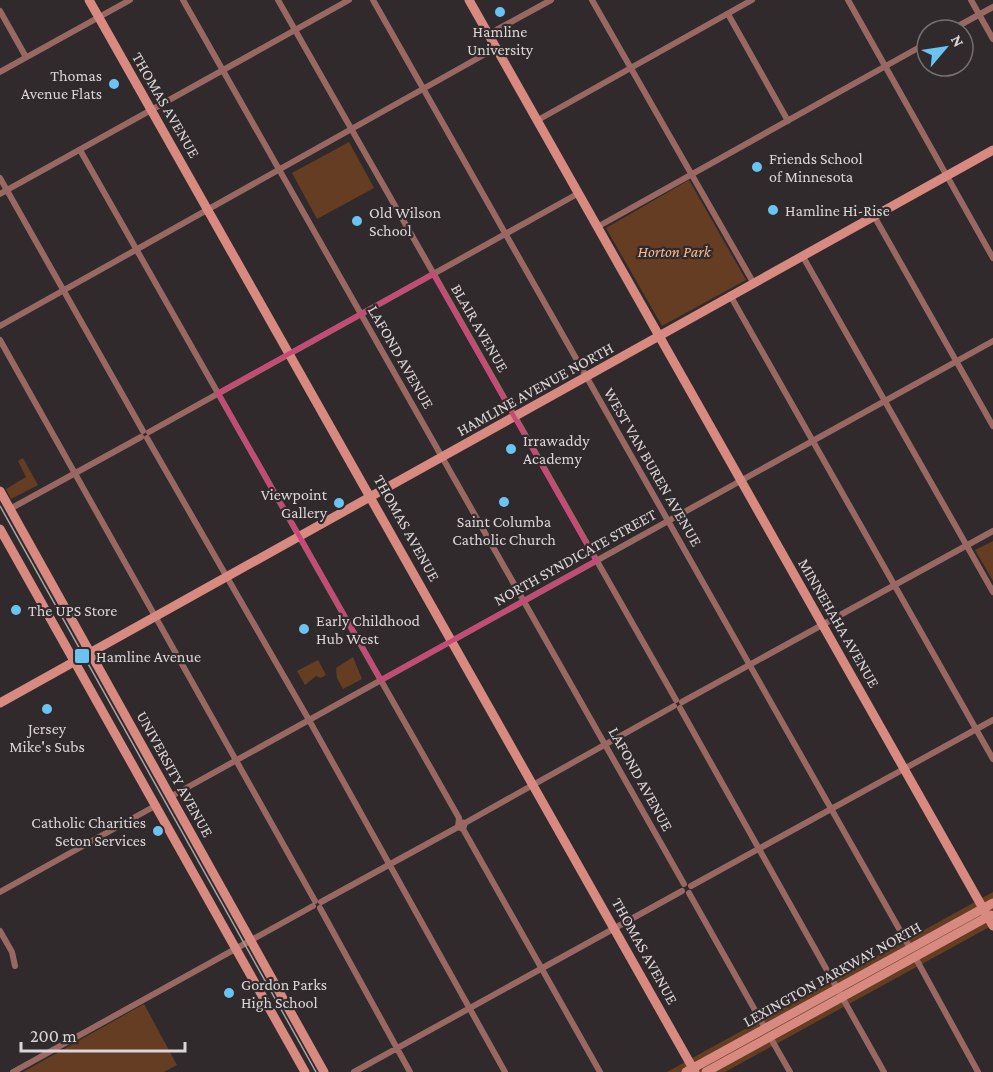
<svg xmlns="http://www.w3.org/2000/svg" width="993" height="1072" font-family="'Crimson Pro',serif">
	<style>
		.green { fill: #653d22 }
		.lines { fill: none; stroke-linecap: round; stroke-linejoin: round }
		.street { stroke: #9a6862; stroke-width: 6 }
		.secondary { stroke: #d88980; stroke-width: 9 }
		.tram { stroke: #a7a3a4; stroke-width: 1.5 }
		.marked { fill: none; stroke: #c8487a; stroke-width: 4.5; stroke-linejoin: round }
		.poi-dot { fill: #6bc3f2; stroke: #302a2c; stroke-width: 2 }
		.labels { text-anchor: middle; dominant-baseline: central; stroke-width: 4.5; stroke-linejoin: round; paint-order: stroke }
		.poi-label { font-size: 16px; fill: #dad6d7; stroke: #302a2c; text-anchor: start }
		.street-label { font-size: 16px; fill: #dad6d7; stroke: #302a2c }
		.park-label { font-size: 16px; font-style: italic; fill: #fab991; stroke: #302a2c }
	</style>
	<rect width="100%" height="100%" fill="#302a2c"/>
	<!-- green -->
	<path class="green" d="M349 142 374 188 317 219 292 173Z
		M689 180 746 280 662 326 606 228Z
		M23 458 38 485 11 499 6 489 26 477 18 461Z
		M993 541V581L975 550Z
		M353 657 362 679 343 689 337 678 336 668Z
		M318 660 326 675 321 678 316 676 305 685 297 671Z
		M993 892V925L725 1072H667Z
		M144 1004 177 1065 164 1072H23Z"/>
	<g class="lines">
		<!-- street -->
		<path class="street" d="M183 0 684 884
			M278 0 676 700
			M373 0 910 948
			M592 0 753 282
			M848 0 993 258
			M971 0 993 39
			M0 11 26 57
			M728 14 788 121
			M951 30 993 7
			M489 34 551 0
			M0 72 130 0
			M538 120 752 0
			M80 150 459 818 458 827 463 829 465 823 460 822
			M0 178 143 431
			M0 194 349 0
			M874 216 993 426
			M599 226 927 43
			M802 255 993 592
			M730 295 993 759
			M0 326 496 48
			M0 340 315 901
			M149 432 579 193
			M147 438 309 720 505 1072
			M10 509 141 437
			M682 702 993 531
			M680 708 884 1072
			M170 797 993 341
			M465 823 674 706
			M463 829 600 1072
			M691 886 993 720
			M0 892 155 806
			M689 893 765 1028
			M321 902 458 827
			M320 908 410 1072
			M0 931 12 952 15 966
			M915 957 978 1072
			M770 1037 790 1072
			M13 1072 313 906
			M354 1072 682 891"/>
		<!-- secondary -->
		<path class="secondary" d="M89 0 695 1072
			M469 0 993 926
			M0 491 324 1072
			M0 529 305 1072
			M0 703 993 150
			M686 1072 993 903
			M706 1072 991 915"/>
		<!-- tram -->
		<path class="tram" d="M0 506 316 1072"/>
	</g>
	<!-- marked area -->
	<path class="marked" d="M433 274 596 561 381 680 218 393Z"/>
	<!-- markers -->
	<g class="poi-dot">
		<circle cx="500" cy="12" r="6"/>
		<circle cx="114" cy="84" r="6"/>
		<circle cx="757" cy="167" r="6"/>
		<circle cx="773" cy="210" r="6"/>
		<circle cx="357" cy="221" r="6"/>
		<circle cx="511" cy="449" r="6"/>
		<circle cx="504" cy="502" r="6"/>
		<circle cx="339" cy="503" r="6"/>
		<circle cx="16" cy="610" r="6"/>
		<circle cx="304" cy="629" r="6"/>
		<rect x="74" y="648" width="16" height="16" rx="3"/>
		<circle cx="47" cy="709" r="6"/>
		<circle cx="158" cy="831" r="6"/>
		<circle cx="229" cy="993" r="6"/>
	</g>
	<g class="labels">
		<!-- poi labels -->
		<g class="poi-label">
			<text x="500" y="31" text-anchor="middle">Hamline<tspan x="500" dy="18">University</tspan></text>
			<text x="102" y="75" text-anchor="end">Thomas<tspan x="102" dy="18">Avenue Flats</tspan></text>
			<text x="769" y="158">Friends School<tspan x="769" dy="18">of Minnesota</tspan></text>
			<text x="785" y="210">Hamline Hi-Rise</text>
			<text x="369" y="212">Old Wilson<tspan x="369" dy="18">School</tspan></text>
			<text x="523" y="440">Irrawaddy<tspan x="523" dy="18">Academy</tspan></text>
			<text x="327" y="494" text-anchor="end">Viewpoint<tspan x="327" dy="18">Gallery</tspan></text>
			<text x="504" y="521" text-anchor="middle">Saint Columba<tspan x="504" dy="18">Catholic Church</tspan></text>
			<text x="28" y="610">The UPS Store</text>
			<text x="316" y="620">Early Childhood<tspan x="316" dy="18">Hub West</tspan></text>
			<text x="96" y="656">Hamline Avenue</text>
			<text x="47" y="728" text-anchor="middle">Jersey<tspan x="47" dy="18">Mike's Subs</tspan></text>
			<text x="146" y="822" text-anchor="end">Catholic Charities<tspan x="146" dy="18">Seton Services</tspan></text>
			<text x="241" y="984">Gordon Parks<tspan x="241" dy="18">High School</tspan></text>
		</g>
		<!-- street labels -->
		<g class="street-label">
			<text transform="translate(166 105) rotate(60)">THOMAS AVENUE</text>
			<text transform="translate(480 328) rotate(60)">BLAIR AVENUE</text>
			<text transform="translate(401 357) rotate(60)">LAFOND AVENUE</text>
			<text transform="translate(535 389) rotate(-29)">HAMLINE AVENUE NORTH</text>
			<text transform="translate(653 467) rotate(60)">WEST VAN BUREN AVENUE</text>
			<text transform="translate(407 528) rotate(61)">THOMAS AVENUE</text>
			<text transform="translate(575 557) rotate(-29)">NORTH SYNDICATE STREET</text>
			<text transform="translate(839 623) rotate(60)">MINNEHAHA AVENUE</text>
			<text transform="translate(175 774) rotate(61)">UNIVERSITY AVENUE</text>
			<text transform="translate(641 779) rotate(61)">LAFOND AVENUE</text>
			<text transform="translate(645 951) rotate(61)">THOMAS AVENUE</text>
			<text transform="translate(832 974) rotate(-29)">LEXINGTON PARKWAY NORTH</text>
		</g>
		<!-- park labels -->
		<g class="park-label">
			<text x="674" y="251">Horton Park</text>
		</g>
	</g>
	<!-- north arrow -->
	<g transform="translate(945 48) rotate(61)"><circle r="28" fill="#302a2c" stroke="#746f70" stroke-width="1.5"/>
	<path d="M0-4.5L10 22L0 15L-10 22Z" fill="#6bc3f2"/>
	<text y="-9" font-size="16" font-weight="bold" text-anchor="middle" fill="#dad6d7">N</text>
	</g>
	<!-- scale -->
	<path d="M21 1042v9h164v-9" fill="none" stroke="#dad6d7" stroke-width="3"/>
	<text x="30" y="1042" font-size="18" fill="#dad6d7" stroke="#302a2c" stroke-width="4.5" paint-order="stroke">200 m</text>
</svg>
